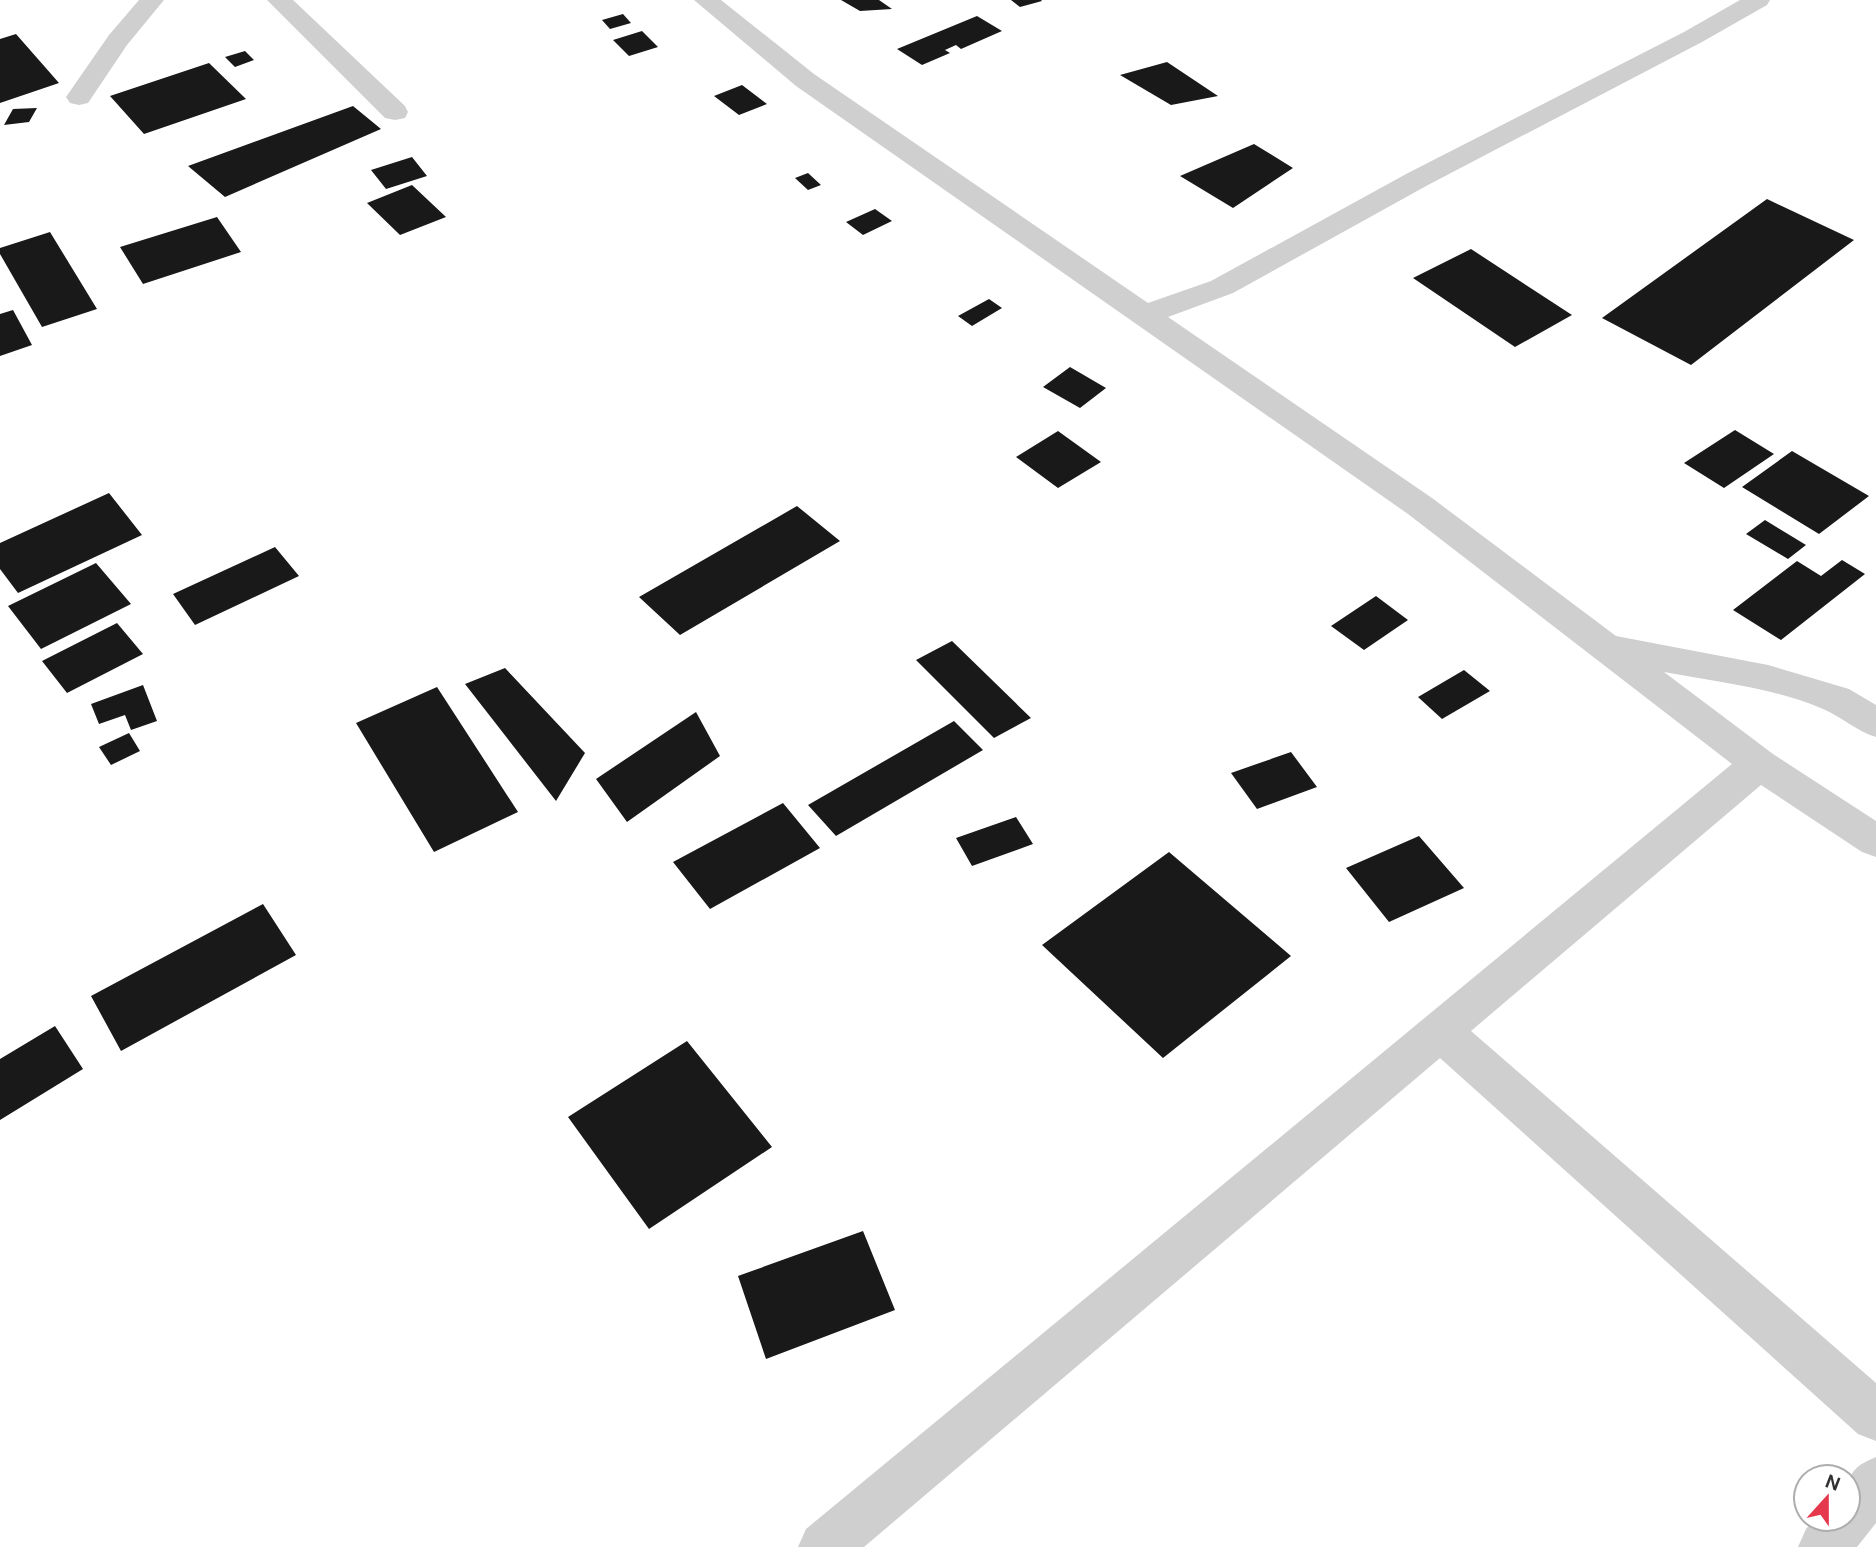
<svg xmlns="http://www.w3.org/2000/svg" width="1876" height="1547" font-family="'DM Sans',sans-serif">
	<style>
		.building { fill: #191919 }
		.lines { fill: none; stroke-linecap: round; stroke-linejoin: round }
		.minor { fill: #cfcfcf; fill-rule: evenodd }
	</style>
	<rect width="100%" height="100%" fill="#fff"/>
	<!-- building -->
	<path class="building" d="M841 0H879L892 9 860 11Z
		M1011 0H1041L1042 1 1020 7Z
		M623 14 631 23 610 29 602 20Z
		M977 16 1002 31 961 49 956 45 945 50 950 53 922 65 897 49Z
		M642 31 658 47 629 56 613 40Z
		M16 34 59 83 0 103V39Z
		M245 51 254 60 235 67 225 57Z
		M1167 62 1218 96 1171 105 1120 75Z
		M209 63 246 99 144 134 110 96Z
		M742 85 767 104 739 115 714 96Z
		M353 106 381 129 225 197 188 166Z
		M37 108 29 122 4 125 13 109Z
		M1254 144 1293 168 1233 208 1180 176Z
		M412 157 427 176 386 189 371 170Z
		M808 173 821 185 808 190 795 178Z
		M412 185 446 217 400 235 367 203Z
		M1767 199 1854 240 1691 365 1602 318Z
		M875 209 892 221 863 235 846 222Z
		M217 217 241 252 143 284 120 247Z
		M50 232 97 309 42 327 0 254V248Z
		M1471 249 1572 315 1515 347 1413 278Z
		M989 299 1002 308 972 326 958 316Z
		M13 310 32 345 0 356V314Z
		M1070 367 1106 388 1080 408 1043 387Z
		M1735 430 1774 454 1724 488 1684 463Z
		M1058 431 1101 462 1058 488 1016 457Z
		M1792 451 1869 496 1819 534 1742 487Z
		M109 493 142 535 18 593 0 569V543Z
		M797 506 840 541 680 635 639 597Z
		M1765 520 1806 545 1788 559 1746 534Z
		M275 547 299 576 195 625 173 594Z
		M1842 560 1865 574 1781 640 1733 610 1797 561 1821 576Z
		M96 563 131 604 41 649 8 606Z
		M1376 596 1408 620 1364 650 1331 626Z
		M117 623 143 654 67 693 42 661Z
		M952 641 1031 718 994 738 916 660Z
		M505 668 585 753 556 801 465 684Z
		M1464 670 1490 691 1442 719 1418 697Z
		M143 685 157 721 131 730 125 715 99 724 91 704Z
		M437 687 518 812 434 852 356 723Z
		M696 712 720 756 627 822 596 779Z
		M954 721 983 750 836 836 808 805Z
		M129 733 140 751 111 765 99 747Z
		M1291 752 1317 787 1257 809 1231 773Z
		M783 803 820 848 710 909 673 862Z
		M1016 817 1033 844 972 866 956 838Z
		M1419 836 1464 888 1389 922 1346 868Z
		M1169 852 1291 956 1163 1058 1042 945Z
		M263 904 296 955 121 1051 91 996Z
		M55 1026 83 1069 0 1120V1059Z
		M687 1041 772 1147 649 1229 568 1117Z
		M863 1231 895 1310 766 1359 738 1276Z"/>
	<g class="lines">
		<!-- minor -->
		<path class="minor" d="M139 0H164L127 45 88 103 79 105 70 103 66 97 109 35Z
			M267 0H293L405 106 408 112 405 118 395 120 385 118Z
			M694 0H721L814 74 1148 303 1211 281 1408 173 1684 32 1740 0H1770L1767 5 1702 42 1428 185 1233 293 1168 317 1432 498 1616 636 1768 665 1849 689 1876 705V737C1856 731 1842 717 1823 709 1775 688 1716 682 1664 672L1773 754 1876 821V857L1862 852 1761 785 1471 1031 1876 1383V1441L1858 1434 1440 1058 864 1547H798L806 1529 1732 764 1408 514 796 86Z
			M1876 1457V1523L1857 1547H1798L1806 1529 1814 1519H1848C1848 1485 1841 1471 1876 1457Z"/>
	</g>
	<!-- north arrow -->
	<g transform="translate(1827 1498) rotate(21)"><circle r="33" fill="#ffffff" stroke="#adadad" stroke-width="2"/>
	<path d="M0-5L12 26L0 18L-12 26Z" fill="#e6384d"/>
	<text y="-10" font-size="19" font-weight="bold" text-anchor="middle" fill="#323232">N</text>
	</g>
</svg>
